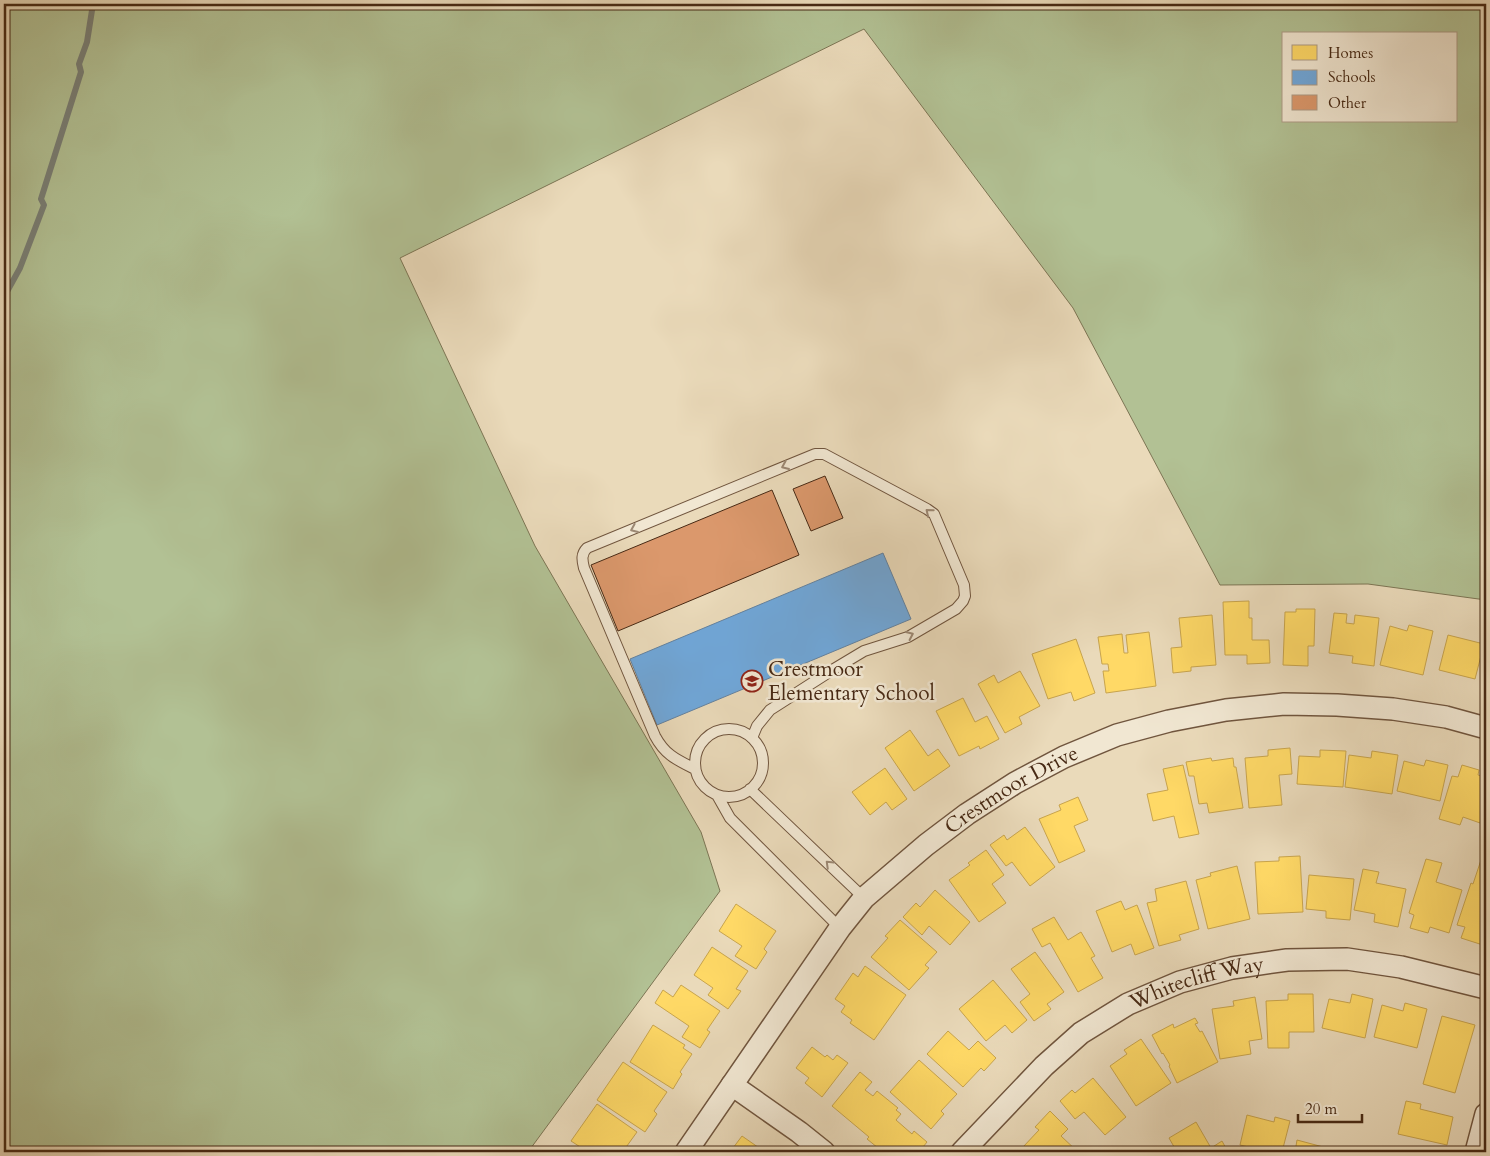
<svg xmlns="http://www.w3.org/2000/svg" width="1490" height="1156" font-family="Cardo,serif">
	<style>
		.green { fill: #b2c194; stroke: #7c7554; fill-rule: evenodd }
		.homes { fill: #ffd966; stroke: #c8a44d }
		.schools { fill: #6fa8dc; stroke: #6382a0 }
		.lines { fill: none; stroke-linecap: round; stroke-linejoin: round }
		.stream { stroke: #797f76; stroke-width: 6 }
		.building { fill: #db986c; stroke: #472914 }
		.service-casing { stroke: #70553e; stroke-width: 12 }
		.minor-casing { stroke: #70553e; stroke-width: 24 }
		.service { stroke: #f1e7d2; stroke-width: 10 }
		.minor { stroke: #f1e7d2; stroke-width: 21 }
		.oneway { stroke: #9c8873 }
		.labels { text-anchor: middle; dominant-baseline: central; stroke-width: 5; stroke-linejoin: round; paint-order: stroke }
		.poi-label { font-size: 21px; fill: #472914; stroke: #f1e7d2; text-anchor: start }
		.street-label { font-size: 21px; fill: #472914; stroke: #f1e7d2 }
	</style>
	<rect width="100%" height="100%" fill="#eadaba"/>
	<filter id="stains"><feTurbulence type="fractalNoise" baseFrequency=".004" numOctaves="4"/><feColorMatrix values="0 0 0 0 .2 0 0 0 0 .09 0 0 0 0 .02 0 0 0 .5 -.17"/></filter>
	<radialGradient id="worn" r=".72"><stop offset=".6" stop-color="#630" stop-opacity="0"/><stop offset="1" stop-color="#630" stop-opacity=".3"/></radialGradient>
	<!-- green -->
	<path class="green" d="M4 4H1486V600L1368 584 1220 585 1073 308 864 29 400 258 535 546 701 832 720 891 528 1152H4ZM1284 34H1456V121H1284Z"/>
	<!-- homes -->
	<path class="homes" d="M1249 601V618H1252V640H1269L1270 663 1247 664V655H1225L1223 602Z
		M1296 609H1315L1314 646H1308V666L1283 665 1285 612H1296Z
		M1334 613 1347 614 1346 623 1354 624 1355 615 1379 618 1374 666 1352 663 1353 656 1329 653Z
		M1212 615 1216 665 1191 667V671L1173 673 1171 648 1182 647 1179 618Z
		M1409 625 1433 631 1423 675 1380 665 1390 626 1407 631Z
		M1149 632 1156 686 1106 693 1103 671H1109L1108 664H1102L1098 637 1122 634 1124 653H1128L1126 635Z
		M1448 635 1484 644 1475 679 1439 670Z
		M1076 639 1095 693 1074 701 1071 692 1048 699 1032 654Z
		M1020 671 1040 706 1019 717 1022 724 1005 733 978 684 994 675 998 683Z
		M963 698 975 722 987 716 999 739 980 749 979 746 959 756 936 711Z
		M910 730 928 756 938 749 950 766 914 791 885 748Z
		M1290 748 1292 774 1279 775 1282 805 1249 808 1245 758 1268 756V750Z
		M1320 750 1346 751 1343 787 1297 784 1299 756 1320 757Z
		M1372 751 1398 755 1392 794 1345 787 1349 755 1371 758Z
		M1211 758 1212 761 1233 758 1234 767H1236L1243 808 1209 813 1207 803 1199 804 1194 776H1189L1186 762Z
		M1426 760 1448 765 1440 801 1397 791 1404 761 1424 766Z
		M1183 765 1199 834 1179 838 1174 816 1153 821 1147 794 1168 790 1163 769Z
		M1462 765 1479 770 1478 775 1486 777V814L1483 824 1463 817 1460 825 1439 819 1452 776 1458 777Z
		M885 768 907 799 892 810 886 802 870 815 852 792Z
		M1078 797 1088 820 1074 826 1085 851 1059 863 1039 819 1061 810 1059 805Z
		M1025 827 1055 867 1030 886 1012 862 1006 866 990 845 1004 835 1007 840Z
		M986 850 1004 875 992 884 1006 903 979 922 949 880 970 865 968 863Z
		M1300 856 1303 912 1258 914 1255 862 1279 861V857Z
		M1482 857 1486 858V946L1461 938 1465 927 1457 925 1471 883 1473 884Z
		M1426 859 1442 863 1436 882 1462 890 1449 933 1430 927 1428 933 1410 928 1414 915 1409 913Z
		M1237 866 1250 919 1208 929 1196 880 1211 876 1210 873Z
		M1363 869 1379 872 1376 883 1406 889 1398 927 1374 922 1375 914 1354 910Z
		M1309 875 1354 879 1350 920 1326 918V911L1306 909Z
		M1186 881 1199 929 1179 935 1181 940 1159 946 1147 903 1157 901 1155 889Z
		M935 890 970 922 950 945 929 926 922 935 903 917 916 903 920 907Z
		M1121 901 1125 910 1137 905 1154 948 1135 955 1131 944 1112 952 1096 911Z
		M736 904 776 931 764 949 767 952 756 969 735 956 742 946 719 931Z
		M1054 917 1068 940 1081 932 1095 956 1091 958 1103 978 1078 992 1050 943 1042 947 1032 929Z
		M900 920 937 952 925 965 929 968 909 990 871 957 888 938 885 936Z
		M712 947 748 971 736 989 741 991 728 1009 708 995 713 988 694 975Z
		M1035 952 1064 992 1047 1004 1051 1009 1034 1021 1020 1002 1030 994 1011 969Z
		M865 966 906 995 874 1040 850 1023 852 1020 841 1012 845 1006 835 999 853 973 858 977Z
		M993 980 1027 1020 1012 1033 1005 1025 986 1041 959 1009Z
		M681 985 720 1011 707 1030 710 1032 700 1048 682 1037 689 1026 655 1003 663 990 673 997Z
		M1288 994H1313L1314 1032H1289V1048H1268L1266 1001 1288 1000Z
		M1352 994 1373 999 1365 1038 1322 1028 1329 999 1350 1003Z
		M1255 997 1262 1039 1249 1041 1251 1054 1220 1059 1212 1009 1234 1006 1233 1001Z
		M1405 1003 1427 1009 1417 1048 1374 1037 1382 1005 1403 1011Z
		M1442 1016 1475 1025 1455 1093 1423 1084Z
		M1195 1018 1198 1023 1195 1024 1200 1032 1202 1031 1218 1062 1177 1083 1169 1066 1170 1065 1163 1053 1162 1054 1152 1035 1173 1024 1174 1028Z
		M653 1025 685 1045 683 1048 692 1054 680 1072 682 1074 673 1089 630 1062Z
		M948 1031 969 1050 978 1041 996 1058 984 1071 981 1068 963 1087 927 1054Z
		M1141 1039 1171 1083 1136 1106 1110 1066 1127 1054 1124 1050Z
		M812 1047 825 1057 827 1055 833 1060 837 1055 848 1063 822 1097 805 1083 809 1078 796 1068Z
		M919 1060 957 1094 941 1111 944 1114 931 1129 890 1092Z
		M623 1062 667 1092 654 1111 657 1114 645 1132 597 1100Z
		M860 1072 872 1082 865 1090 873 1096 877 1091 898 1108 896 1110 901 1114 896 1120 912 1134 914 1131 927 1142 919 1152H908L905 1150 903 1152H883L867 1139 869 1137 832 1106Z
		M1093 1078 1126 1117 1105 1135 1084 1112 1075 1119 1060 1101 1072 1090 1075 1093Z
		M1406 1101 1421 1104 1420 1109 1453 1117 1447 1145 1398 1134Z
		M597 1104 637 1132 624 1150 627 1152H588L571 1141Z
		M1050 1111 1068 1129 1061 1136 1078 1152H1029L1023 1147 1039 1130 1035 1127Z
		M1247 1115 1274 1122 1275 1117 1290 1121 1282 1152H1260L1261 1150 1240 1145Z
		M1196 1122 1211 1148 1222 1141 1228 1152H1177L1169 1138Z
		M742 1136 765 1152H730Z
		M1297 1140 1342 1152H1295Z"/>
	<!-- schools -->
	<path class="schools" d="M883 553 911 619 657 725 630 659Z"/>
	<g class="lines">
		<!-- stream -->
		<path class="stream" d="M4 297 20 268 44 205 41 199 81 72 79 64 87 42 93 4"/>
	</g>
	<!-- building -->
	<path class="building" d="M825 476 843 518 811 531 793 489Z
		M772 490 799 555 618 631 591 565Z"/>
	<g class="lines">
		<!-- service casing -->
		<g class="service-casing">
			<path id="service" d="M695 763a34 34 0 1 1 68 0a34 34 0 1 1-68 0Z
				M695 769C677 760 665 755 655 736L584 568C582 560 581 554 587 548L815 454H824L927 509 934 514 964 585 965 596 963 601 956 609 908 637 864 651 834 669 770 710 757 726 752 738
				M750 789 864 898
				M717 795 730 818 840 928"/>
		</g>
		<!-- minor casing -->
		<g class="minor-casing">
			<g id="minor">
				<path d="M732 1085 799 1132 824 1152"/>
				<path id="s1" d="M686 1152 840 928 864 898 926 845 967 814 1015 783 1064 757 1117 735 1169 721 1226 710 1284 704 1337 705 1393 709 1446 717 1486 728"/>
				<path id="s2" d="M962 1152 1044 1066 1081 1033 1128 1004 1180 982 1232 968 1287 960 1347 959 1401 967 1486 988"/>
				<path d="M1476 1152 1486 1114"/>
			</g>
		</g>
		<!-- service -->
		<use href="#service" class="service"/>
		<!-- minor -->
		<use href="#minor" class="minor"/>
	</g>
	<!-- one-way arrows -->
	<defs><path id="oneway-chevron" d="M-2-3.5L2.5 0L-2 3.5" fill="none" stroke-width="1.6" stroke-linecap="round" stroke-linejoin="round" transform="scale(1.25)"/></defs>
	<g class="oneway">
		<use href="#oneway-chevron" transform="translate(785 466) rotate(157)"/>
		<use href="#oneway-chevron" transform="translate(929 512) rotate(-141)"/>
		<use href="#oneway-chevron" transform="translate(634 529) rotate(157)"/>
		<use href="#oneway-chevron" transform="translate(910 635) rotate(-25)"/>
		<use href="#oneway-chevron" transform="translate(829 864) rotate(-136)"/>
	</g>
	<!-- icons -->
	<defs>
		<g id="school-ring" transform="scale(1.125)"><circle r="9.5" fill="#f1e7d2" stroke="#8f2418" stroke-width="1.5"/><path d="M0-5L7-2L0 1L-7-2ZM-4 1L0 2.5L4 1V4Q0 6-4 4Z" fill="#8f2418"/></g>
	</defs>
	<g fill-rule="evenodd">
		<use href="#school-ring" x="752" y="681"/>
	</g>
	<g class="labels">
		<!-- poi labels -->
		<g class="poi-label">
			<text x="768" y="669">Crestmoor<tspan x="768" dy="24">Elementary School</tspan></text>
		</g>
		<!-- street labels -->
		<g class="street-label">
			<text stroke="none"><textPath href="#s1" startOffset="494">Crestmoor Drive</textPath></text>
			<text stroke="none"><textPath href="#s2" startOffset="296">Whitecliff Way</textPath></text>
		</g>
	</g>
	<!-- margin -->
	<rect width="1490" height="1156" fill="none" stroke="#eadaba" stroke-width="20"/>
	<rect x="5" y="5" width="1480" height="1146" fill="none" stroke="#472914" stroke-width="2.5"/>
	<rect x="10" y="10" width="1470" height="1136" fill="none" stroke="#472914"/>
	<!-- legend -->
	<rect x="1282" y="32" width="175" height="90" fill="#f1e7d2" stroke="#ad9b86"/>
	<rect x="1292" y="45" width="25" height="15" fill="#ffd966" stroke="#ad9b86"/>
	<text x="1328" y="58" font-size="15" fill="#472914">Homes</text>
	<rect x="1292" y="70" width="25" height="15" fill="#6fa8dc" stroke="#ad9b86"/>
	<text x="1328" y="82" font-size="15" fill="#472914">Schools</text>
	<rect x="1292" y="95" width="25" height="15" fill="#db986c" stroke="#ad9b86"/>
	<text x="1328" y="108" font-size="15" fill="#472914">Other</text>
	<!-- scale -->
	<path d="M1298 1114v8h64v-8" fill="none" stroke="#472914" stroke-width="2.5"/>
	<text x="1305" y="1114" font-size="15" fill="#472914" stroke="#f1e7d2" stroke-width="4" paint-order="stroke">20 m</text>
	<rect width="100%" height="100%" filter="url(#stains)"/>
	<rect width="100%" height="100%" fill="url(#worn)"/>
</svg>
